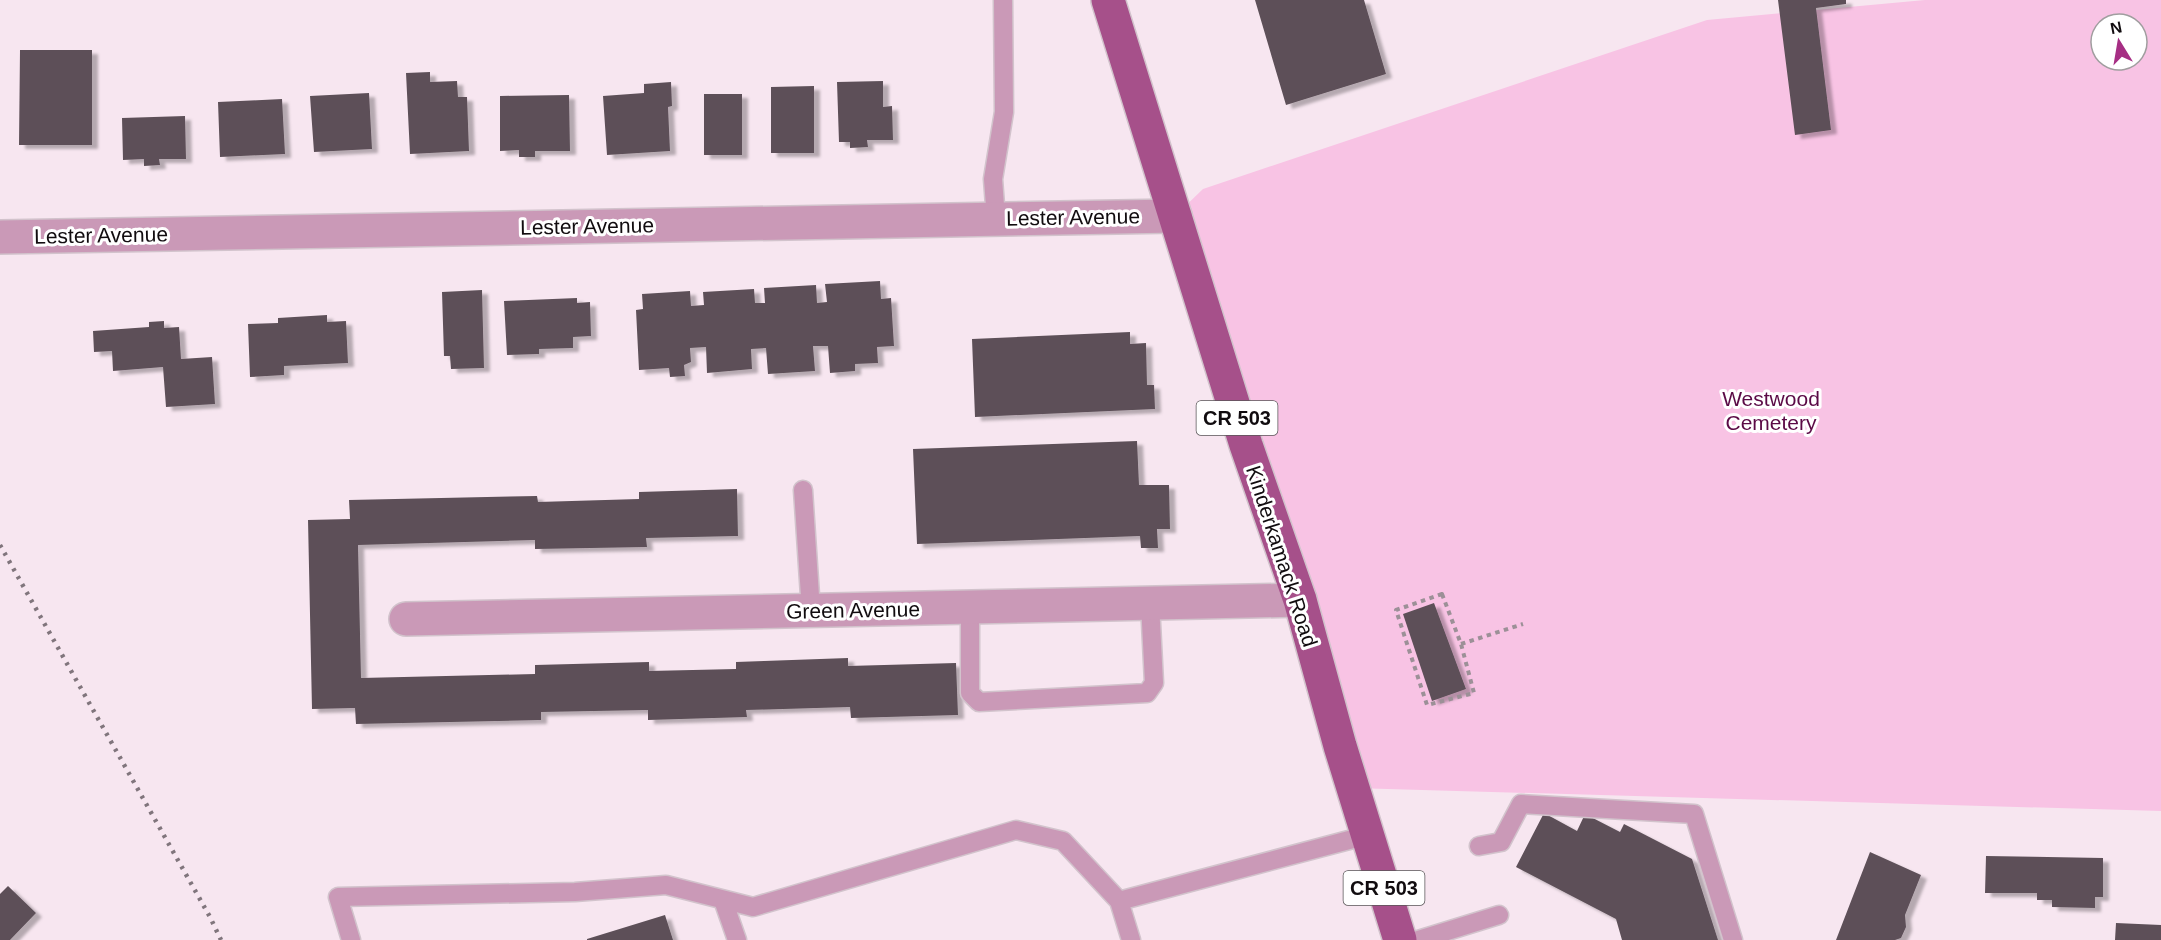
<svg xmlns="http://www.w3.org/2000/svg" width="2161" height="940" font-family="Arial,sans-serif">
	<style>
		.green { fill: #f8c3e4; fill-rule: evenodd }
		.building { fill: #5d5058; filter: url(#shadow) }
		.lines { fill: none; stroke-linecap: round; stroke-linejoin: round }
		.service-casing { stroke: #d2c3cc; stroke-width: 21 }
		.minor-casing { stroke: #d2c3cc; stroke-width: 36 }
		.primary-casing { stroke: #d2c3cc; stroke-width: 36 }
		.path { stroke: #9c9097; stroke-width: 4; stroke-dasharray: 4.5 4.5; stroke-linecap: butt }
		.service { stroke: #ca99b7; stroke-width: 18 }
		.minor { stroke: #ca99b7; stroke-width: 33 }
		.primary { stroke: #a6508a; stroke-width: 33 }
		.rail { stroke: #80757c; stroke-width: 4.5; stroke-dasharray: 3 6; stroke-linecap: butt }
		.labels { text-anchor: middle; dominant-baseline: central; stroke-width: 6; stroke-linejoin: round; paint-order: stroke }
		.shield { fill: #fff; stroke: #585557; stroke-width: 1.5 }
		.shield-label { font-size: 20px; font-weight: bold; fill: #110c0f }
		.street-label { font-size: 21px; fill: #110c0f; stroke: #fff }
		.park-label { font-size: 21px; fill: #5b0a46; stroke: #fff }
	</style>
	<defs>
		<filter id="shadow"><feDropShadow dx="6" dy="4" stdDeviation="1.5" flood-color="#0004"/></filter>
	</defs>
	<rect width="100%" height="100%" fill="#f7e6f0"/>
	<!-- green -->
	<path class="green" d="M1925 0H2161V811L1353 788 1175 216 1203 189 1707 20ZM2101 24H2137V60H2101Z"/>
	<!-- building -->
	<path class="building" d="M1255 0H1364L1386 74 1286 105Z
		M1778 0H1846V4L1816 8 1831 130 1795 135Z
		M20 50H92V145H19Z
		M430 72V82L457 81 458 97H467L469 151 410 154 406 73Z
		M883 81V107L892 106 893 140H867L868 147 850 148V142H839L837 82Z
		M671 82 672 106 668 107 670 151 607 155 603 96 644 93V84Z
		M814 86V153H771V87Z
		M369 93 372 149 314 152 310 96Z
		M704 94H742V155H704Z
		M569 95 570 151H535V157H519V150L500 151V96Z
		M282 99 285 154 220 157 218 102Z
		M185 116 186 159H159L160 165 144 166V159L123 160 122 118Z
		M880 281 881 299 891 298 894 346 877 347 878 363 855 364V371L830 373 828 346H813L815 371 768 374 766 348 751 349 752 369 707 373 706 347 690 348 691 362 684 365 685 376 670 377 669 368 639 370 636 310 643 309 642 294 690 291 691 306 704 305 703 292 754 289 755 303H765L764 288 816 285 817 303 827 302 825 284Z
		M482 290 484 368 451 369 450 356H444L442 292Z
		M577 298V303L590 302 591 336 573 337V348L539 349V354L507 355 504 301Z
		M327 315V322L346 321 348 363 284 366V375L250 377 248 324 278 323V318Z
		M164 321V328L179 327 181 359 212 357 215 404 166 407 163 367 113 371 112 351 94 352 93 331 149 327V322Z
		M1130 332V344L1146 343 1147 385H1154L1155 409 975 417 972 339Z
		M1137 441 1139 485H1169L1170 529H1157L1158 548H1141L1140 536 917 544 913 449Z
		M737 489 738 536 646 538 647 547 535 549V540L358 545 361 678 535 674V665L649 662V671L736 669V662L848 658V666L956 663 958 715 851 718 850 707 746 710 747 717 648 720V710L541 712V720L356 724 355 708 312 709 308 520 350 519 349 500 537 496 538 502 639 499V492Z
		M1434 603 1466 689 1432 701 1403 614Z
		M1544 813 1577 831 1585 814 1620 832 1624 824 1692 859 1718 940H1622L1616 919 1516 867Z
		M1870 852 1921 875 1905 915 1906 927 1901 938 1895 940H1836Z
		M1986 856 2103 858V897H2095V908L2052 907V900H2037V893H1985Z
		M8 886 36 913 10 940H0V894Z
		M665 915 673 940H587V939Z
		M2116 923 2161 925V940H2115Z"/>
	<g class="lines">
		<!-- service casing -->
		<g class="service-casing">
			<path id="service" d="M996 219 993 179 1004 112 1003 0
				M803 490 811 611
				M970 607V693L979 702 1147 693 1154 683 1150 603
				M1479 846 1501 842 1521 804 1694 814 1733 940
				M723 900 737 940
				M1119 901 1131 940
				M351 940 338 897 575 892 666 885 753 907 1016 830 1063 841 1119 901 1368 835
				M1418 940 1499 915"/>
		</g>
		<!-- minor casing -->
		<g class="minor-casing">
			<path id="minor" d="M0 237 1175 216
				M406 619 1300 600"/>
		</g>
		<!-- primary casing -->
		<g class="primary-casing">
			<path id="primary" d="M1108 0 1246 445 1300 600 1340 746 1400 940"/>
		</g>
		<!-- path -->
		<path class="path" d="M1442 594 1461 644 1474 693 1427 705 1396 610Z
			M1461 644 1523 624"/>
		<!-- service -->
		<use href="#service" class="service"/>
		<!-- minor -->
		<use href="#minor" class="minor"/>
		<!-- primary -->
		<use href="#primary" class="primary"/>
		<!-- rail -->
		<path class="rail" d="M0 545 210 917 221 940"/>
	</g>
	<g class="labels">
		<!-- shield labels -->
		<g class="shield">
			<rect x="1196.5" y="401" width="81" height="34" rx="4.5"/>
			<rect x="1343.5" y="871" width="81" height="34" rx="4.5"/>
		</g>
		<g class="shield-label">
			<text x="1237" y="418">CR 503</text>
			<text x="1384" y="888">CR 503</text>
		</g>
		<!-- street labels -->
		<g class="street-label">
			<text transform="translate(1073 217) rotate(-1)">Lester Avenue</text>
			<text transform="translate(587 226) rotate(-1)">Lester Avenue</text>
			<text transform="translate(101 235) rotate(-1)">Lester Avenue</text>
			<text transform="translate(1282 556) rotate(72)">Kinderkamack Road</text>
			<text transform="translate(853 610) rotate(-1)">Green Avenue</text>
		</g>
		<!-- park labels -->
		<g class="park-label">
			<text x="1771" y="398">Westwood<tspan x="1771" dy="24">Cemetery</tspan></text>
		</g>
	</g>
	<!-- north arrow -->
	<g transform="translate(2119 42) rotate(349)"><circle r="28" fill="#ffffff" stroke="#a09e9f" stroke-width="1.5"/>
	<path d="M0-4.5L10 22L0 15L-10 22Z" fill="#a62e84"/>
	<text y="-9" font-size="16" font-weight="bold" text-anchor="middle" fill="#110c0f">N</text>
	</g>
</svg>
